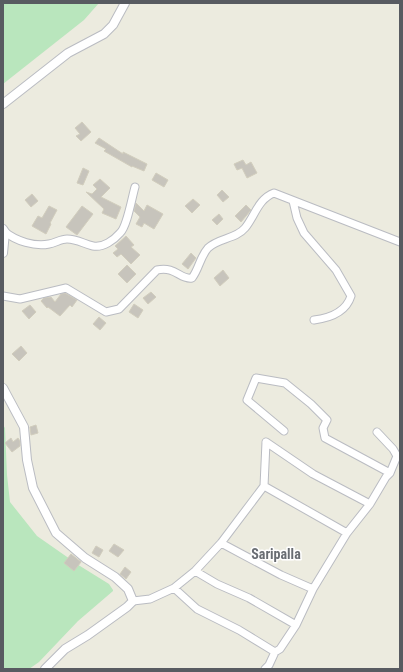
<svg xmlns="http://www.w3.org/2000/svg" width="403" height="672" font-family="'Roboto Condensed',sans-serif">
	<style>
		.green { fill: #b9e6bd }
		.building { fill: #c7c4bc; stroke: #d1cdbd }
		.lines { fill: none; stroke-linecap: round; stroke-linejoin: round }
		.minor-casing { stroke: #babcc2; stroke-width: 9 }
		.tertiary-casing { stroke: #babcc2; stroke-width: 10 }
		.minor { stroke: #fff; stroke-width: 7 }
		.tertiary { stroke: #fff; stroke-width: 8 }
		.labels { text-anchor: middle; dominant-baseline: central; stroke-width: 3; stroke-linejoin: round; paint-order: stroke }
		.quarter-label { font-size: 14px; font-weight: bold; fill: #696d73; stroke: #fff }
	</style>
	<rect width="100%" height="100%" fill="#ecebdf"/>
	<!-- green -->
	<path class="green" d="M3 3H99L84 20 3 84Z
		M3 425 5 428 7 475 10 502 37 536 80 566 109 584 113 590V591L78 621 39 662 29 669H3Z"/>
	<!-- building -->
	<path class="building" d="M82 122 91 132 81 141 76 136 80 134 75 128Z
		M99 138 123 154V152L147 164 144 171 132 166V167L104 151 106 149 95 143Z
		M243 160 246 165 251 162 257 173 247 178 242 168 237 170 234 164Z
		M83 168 89 171 83 185 77 183Z
		M156 173 168 180 164 187 152 180Z
		M100 179 110 188 101 197 121 207 116 219 102 213 104 209 86 192 92 194 97 189 93 185Z
		M222 190 229 197 223 202 217 195Z
		M32 194 38 201 31 207 25 200Z
		M193 199 200 205 192 213 185 206Z
		M136 203 144 211 147 205 163 214 154 229 144 223 142 227 136 224 140 217 134 211Z
		M246 205 251 210 241 222 235 216Z
		M49 206 57 210 50 223 51 224 46 234 32 226 38 216 42 218Z
		M82 206 93 214 77 235 66 227Z
		M219 214 223 219 217 225 212 220Z
		M126 236 134 245 131 247 140 255 131 264 121 254 117 257 113 253 118 249 115 246Z
		M191 253 196 258 188 269 182 264Z
		M127 265 136 274 127 283 118 274Z
		M223 270 229 278 220 286 214 278Z
		M151 292 156 297 148 304 143 298Z
		M65 293 77 300 72 307 70 305 60 316 48 307 47 308 41 301 44 298 51 297 55 302 61 294Z
		M134 304 143 310 138 318 129 312Z
		M30 305 36 312 29 319 22 311Z
		M99 317 106 323 100 330 93 324Z
		M21 346 27 353 19 361 12 354Z
		M36 425 38 433 31 435 30 427Z
		M11 438 13 442 18 438 20 441V446L12 452 5 443Z
		M114 544 124 550 118 557 109 551Z
		M96 546 103 550 99 557 92 553Z
		M71 554 81 562 74 571 64 563Z
		M125 567 131 572 126 579 120 574Z"/>
	<g class="lines">
		<!-- minor casing -->
		<g class="minor-casing">
			<path id="minor" d="M293 201 297 218 304 233 336 270 351 296C346 312 330 318 314 320
				M5 232C16 241 35 247 49 244 55 243 61 239 67 239 77 239 84 244 93 246 103 248 114 240 120 233 127 227 132 197 135 187
				M3 296 20 299 66 288 106 312 119 309 157 270C176 266 180 280 192 278 199 269 200 257 208 248 218 238 236 239 245 228 255 216 258 199 274 193L400 242
				M284 431 247 400 256 378 285 383 311 404 327 420 323 428 325 438 390 473
				M266 442 313 474 370 504
				M264 486 347 533
				M221 543 281 575 313 589
				M195 571 217 584 249 598 296 625
				M174 588 197 609 239 630 275 652
				M133 601 150 599 174 588 195 571 221 543 264 486 266 442
				M265 669 269 665 275 652 280 649 296 625 313 589 347 533 370 504 386 477 390 473 397 456 393 449 377 432"/>
		</g>
		<!-- tertiary casing -->
		<g class="tertiary-casing">
			<path id="tertiary" d="M3 104 68 53 104 34 113 25 125 3
				M3 229 5 232 3 253
				M3 388 24 427 27 460 33 488 56 533 85 558 115 577 128 589 133 601 127 607 88 635 65 649 45 669"/>
		</g>
		<!-- minor -->
		<use href="#minor" class="minor"/>
		<!-- tertiary -->
		<use href="#tertiary" class="tertiary"/>
	</g>
	<g class="labels">
		<!-- quarter labels -->
		<g class="quarter-label">
			<text x="276" y="554">Saripalla</text>
		</g>
	</g>
	<!-- border -->
	<rect width="403" height="672" fill="none" stroke="#585b61" stroke-width="8"/>
</svg>
